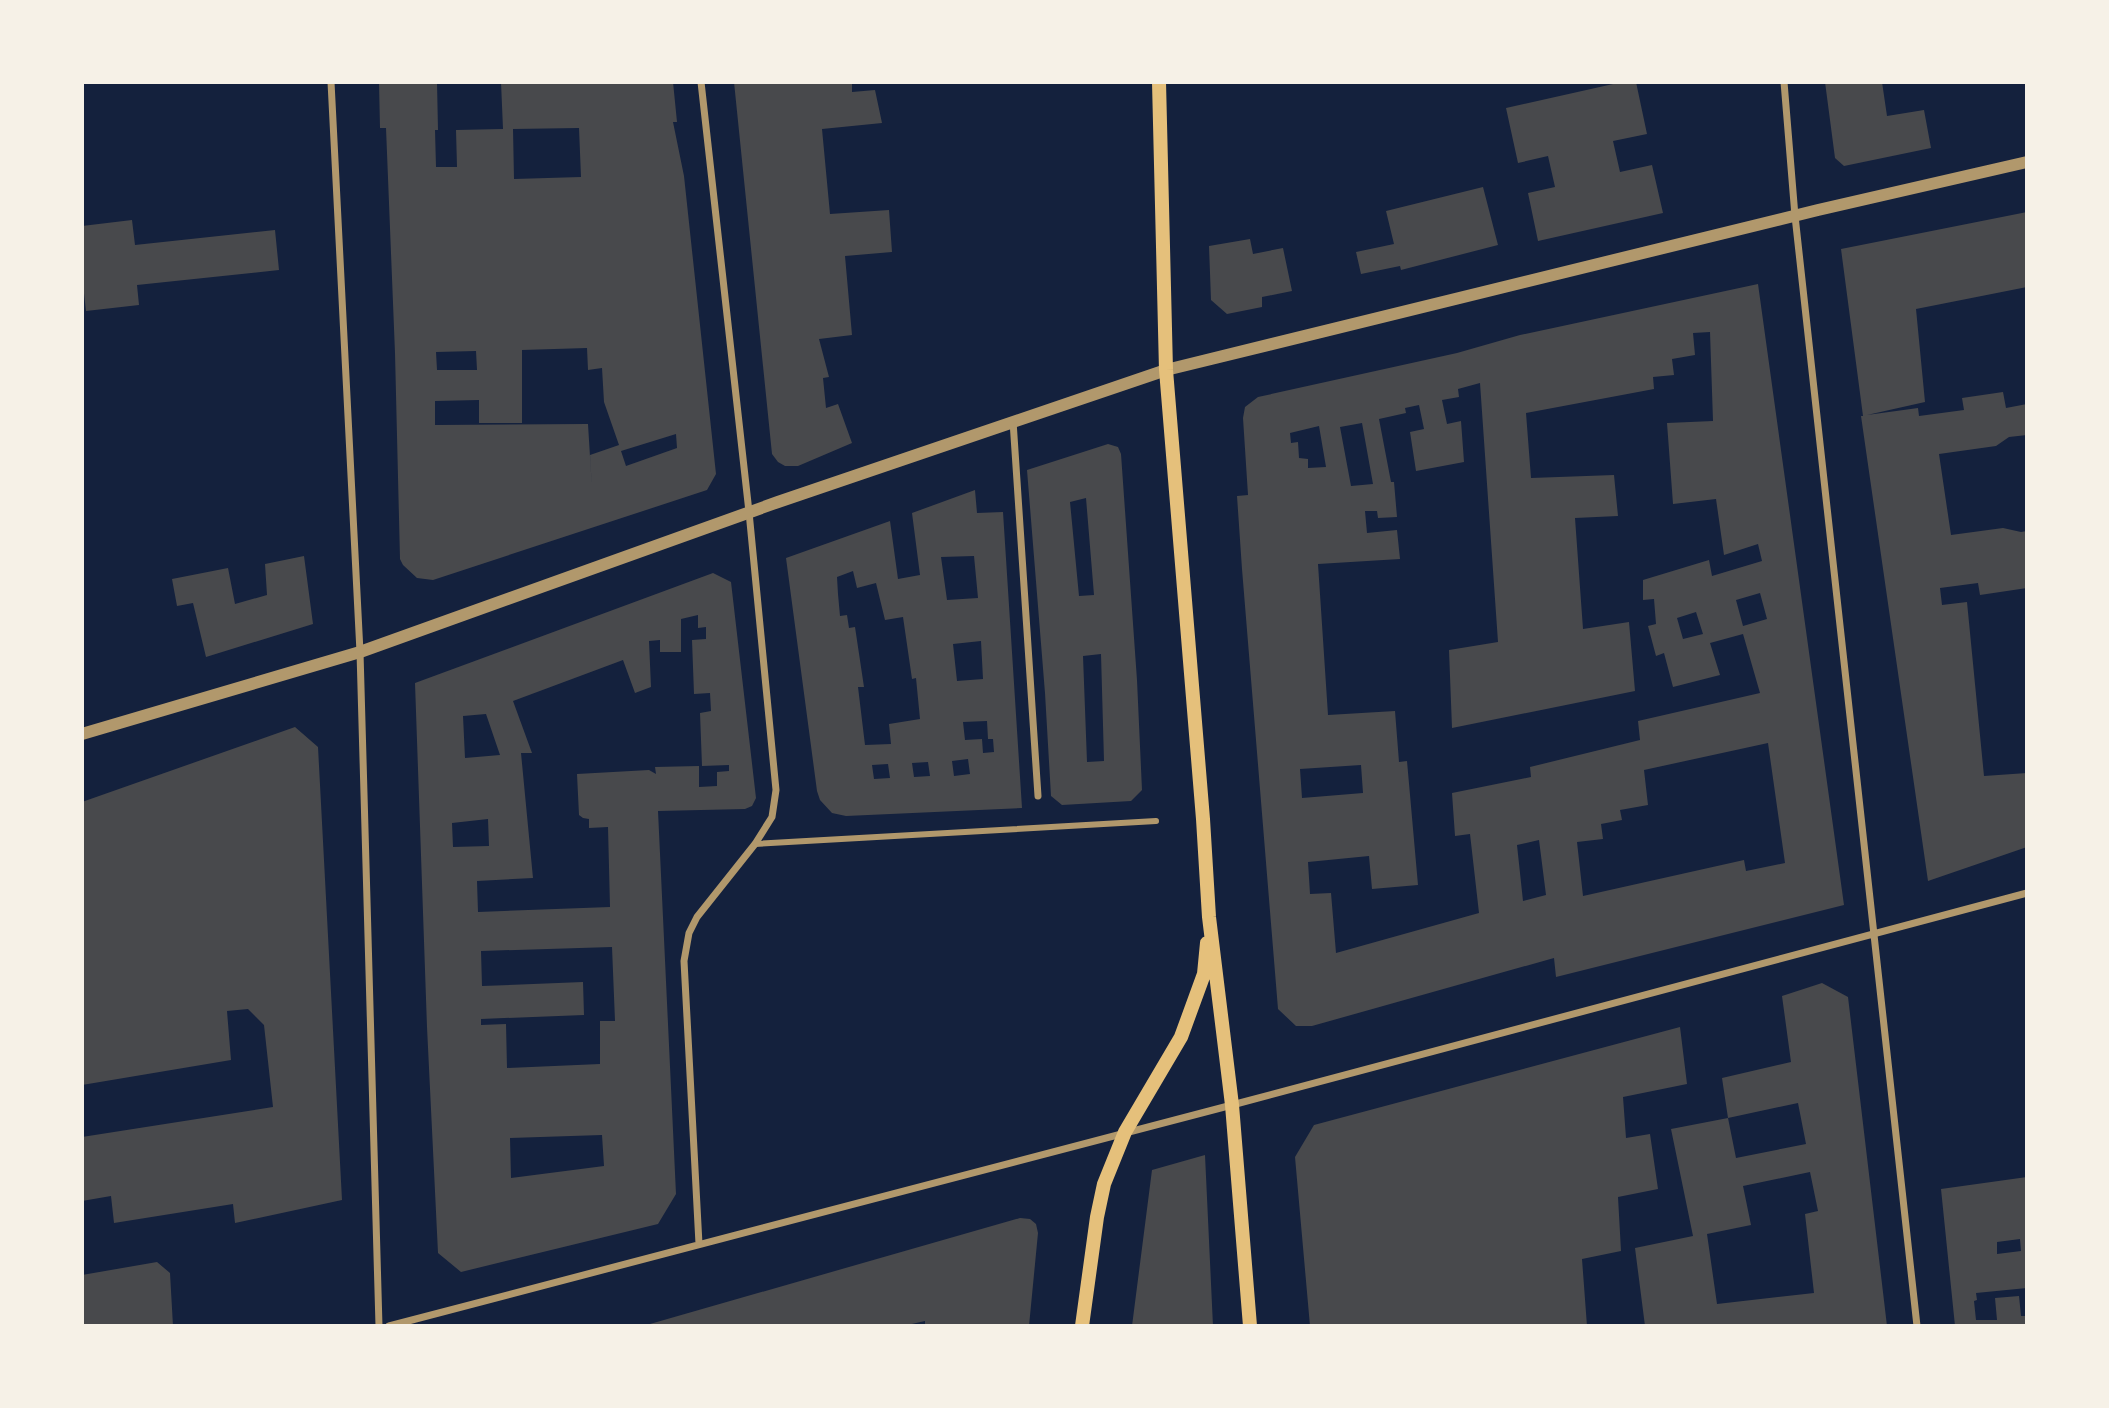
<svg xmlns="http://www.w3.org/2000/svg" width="2109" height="1408" font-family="Barlow,sans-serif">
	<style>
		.building { fill: #48494c; fill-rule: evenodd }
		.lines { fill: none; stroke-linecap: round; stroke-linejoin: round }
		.pedestrian { stroke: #b1986c; stroke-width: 6 }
		.minor { stroke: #b1986c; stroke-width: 7 }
		.tertiary { stroke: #b1986c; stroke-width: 12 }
		.secondary { stroke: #e5c07b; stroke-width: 14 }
	</style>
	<rect width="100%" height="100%" fill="#14213d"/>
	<!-- building -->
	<path class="building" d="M379 82H437L438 130H435L436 167H457L456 130 503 129 501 82H673L677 122H673L684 176 716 474 707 490 433 580 417 578 403 565 400 559 395 353 386 128H380ZM579 128 581 177 514 179 513 129ZM587 348 588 370 602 368 604 402 619 445 590 455 592 489 588 424 435 425V401L479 400V423H522V350ZM476 351 477 370H437L436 352ZM676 434 677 448 626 466 621 451Z
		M734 82H852V92L875 90 882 123 822 129 830 214 889 210 892 252 845 256 852 335 819 339 829 377 823 378 826 408 838 404 852 443 798 466H785L778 462 772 454Z
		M1622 82H1636L1647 134 1613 141 1620 172 1652 165 1663 213 1538 241 1528 193 1555 187 1548 156 1518 163 1506 108Z
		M1825 82H1882L1887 116 1924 110 1931 148 1844 166 1835 158Z
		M1483 187 1498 245 1401 270 1400 266 1361 274 1356 252 1394 244 1386 211Z
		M2027 212V287L1916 309 1925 402 1867 415 1918 408 1919 416 1964 410 1962 398 2003 392 2006 408 2027 404V435L2009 437 1996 446 1939 454 1951 535 2003 528 2021 532 2027 531V588L1980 595 1978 583 1940 588 1942 605 1967 602 1984 776 2027 773V847L1928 881 1861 416H1863L1841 249Z
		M132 220 135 245 275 230 279 270 137 285 139 305 86 311 82 276V226Z
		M1250 239 1253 254 1283 248 1292 291 1262 297V307L1227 314 1211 300 1209 246Z
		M1758 284 1844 905 1556 977 1554 958 1312 1026H1296L1278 1009 1242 569 1237 496 1248 495 1243 418 1245 407 1258 397 1457 353 1520 335ZM1710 332 1713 421 1667 423 1673 504 1716 499 1724 555 1758 544 1762 561 1712 576 1709 560 1643 580V600L1654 599 1656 624 1648 626 1656 656 1664 653 1673 687 1720 675 1710 643 1743 634 1760 693 1638 721 1640 740 1530 767 1531 777 1452 793 1455 836 1470 834 1479 913 1336 953 1331 893 1310 894 1308 862 1369 856 1372 889 1418 885 1407 761 1399 762 1395 711 1328 715 1318 564 1400 559 1397 530 1367 533 1365 511H1377L1378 518 1397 517 1394 482H1391L1379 419 1406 413 1405 408 1419 405 1424 429 1410 432 1416 471 1464 462 1461 421 1447 424 1442 400 1459 397 1458 389 1480 383 1498 642 1449 650 1452 728 1635 691 1629 622 1583 629 1575 518 1618 516 1614 475 1531 478 1526 413 1654 389 1653 377 1674 375 1672 359 1695 355 1693 333ZM1362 423 1373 484 1351 486 1340 427ZM1319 426 1326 467 1308 468V459L1299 458 1298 442 1291 443 1290 433ZM1760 593 1767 619 1743 626 1736 600ZM1696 612 1703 634 1683 639 1677 618ZM1768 743 1785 863 1746 871 1744 860 1583 896 1577 842 1603 839 1601 824 1622 820 1620 810 1648 805 1644 770ZM1361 765 1363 793 1302 798 1300 769ZM1539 840 1546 895 1523 901 1517 845Z
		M1108 444 1118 447 1121 454 1137 680 1142 790 1131 801 1062 805 1051 796 1045 693 1027 470ZM1086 498 1094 595 1079 596 1070 502ZM1101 654 1104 761 1087 762 1083 656Z
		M975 490 977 513 1003 512 1022 808 846 816 832 813 820 800 817 791 786 558 890 521 898 579 920 575 912 513ZM974 556 978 598 947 600 941 557ZM853 571 857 588 876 583 885 620 903 617 912 679 916 678 920 719 889 724 891 744 865 745 858 687H864L855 627 849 628 847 615 840 616 838 594 837 577ZM981 641 983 679 957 681 953 644ZM987 721 988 739H993L994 752 983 753 982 739 965 740 963 722ZM968 759 970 774 954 776 952 761ZM928 762 930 776 914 777 912 763ZM888 764 890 778 874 779 872 765Z
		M304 556 313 624 206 657 193 603 177 606 172 579 228 568 235 604 267 595 265 564Z
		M713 573 731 582 756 798 752 806 745 809 658 811 676 1194 658 1224 461 1272 438 1253 427 1027 415 683ZM698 615V628L706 627V639L692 640 694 694 710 693 711 711 700 713 702 766 729 765V771L717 772V786L699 787V766L655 767 656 774 649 770 577 774 579 815 583 818 589 819V828L608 827 610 907 478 912 477 881 533 878 521 753H532L513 701 623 660 635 693 651 687 649 641 660 640V652H681V619ZM486 714 500 755 465 758 463 716ZM488 819 489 846 453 847 452 823ZM612 947 615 1021H600V1064L507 1068 506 1024 481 1025V1019L584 1015 583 982 482 986 481 951ZM602 1135 604 1166 511 1178 510 1138Z
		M295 727 318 747 342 1200 235 1223 233 1204 114 1223 111 1196 82 1201V1137L273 1107 264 1025 248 1009 227 1011 231 1060 82 1085V802Z
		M1822 983 1848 997 1887 1326H1645L1635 1248 1693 1236 1671 1129 1728 1118 1736 1158 1806 1144 1798 1103 1728 1118 1722 1078 1791 1062 1782 996ZM1810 1172 1818 1211 1805 1214 1814 1293 1717 1304 1707 1234 1751 1225 1743 1186Z
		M1680 1027 1687 1084 1623 1097 1626 1138 1650 1134 1658 1189 1618 1197 1621 1251 1582 1259 1587 1326H1310L1295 1157 1314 1125Z
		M1205 1155 1213 1326H1132L1152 1170Z
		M2027 1177V1288L1976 1293 1977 1300 1974 1301 1976 1320H1997L1995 1298 2019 1296 2021 1316H2027V1326H1955L1941 1189ZM2020 1239 2021 1251 1997 1254V1242Z
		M1020 1218 1030 1219 1036 1224 1038 1233 1029 1326H925V1321L903 1326H643Z
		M157 1262 170 1273 173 1326H82V1275Z"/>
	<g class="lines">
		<!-- pedestrian -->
		<path class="pedestrian" d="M755 844 1156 821"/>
		<!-- minor -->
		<path class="minor" d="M331 82 360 652 379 1326
			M1784 82 1795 216 1917 1326
			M1013 421 1038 796
			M699 1244 684 961 689 933 697 917 755 844 772 817 776 790 749 512 701 82
			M389 1326 1232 1105 2027 893"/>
		<!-- tertiary -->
		<path class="tertiary" d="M82 734 360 652 778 502 1166 370 1818 210 2027 162"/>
		<!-- secondary -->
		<path class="secondary" d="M1159 82 1166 370 1203 819 1209 917 1232 1105 1250 1326
			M1082 1326 1097 1217 1104 1184 1125 1132 1181 1037 1204 974 1207 943"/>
	</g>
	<!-- border -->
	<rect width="2109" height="1408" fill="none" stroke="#f6f1e7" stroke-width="168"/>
</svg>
